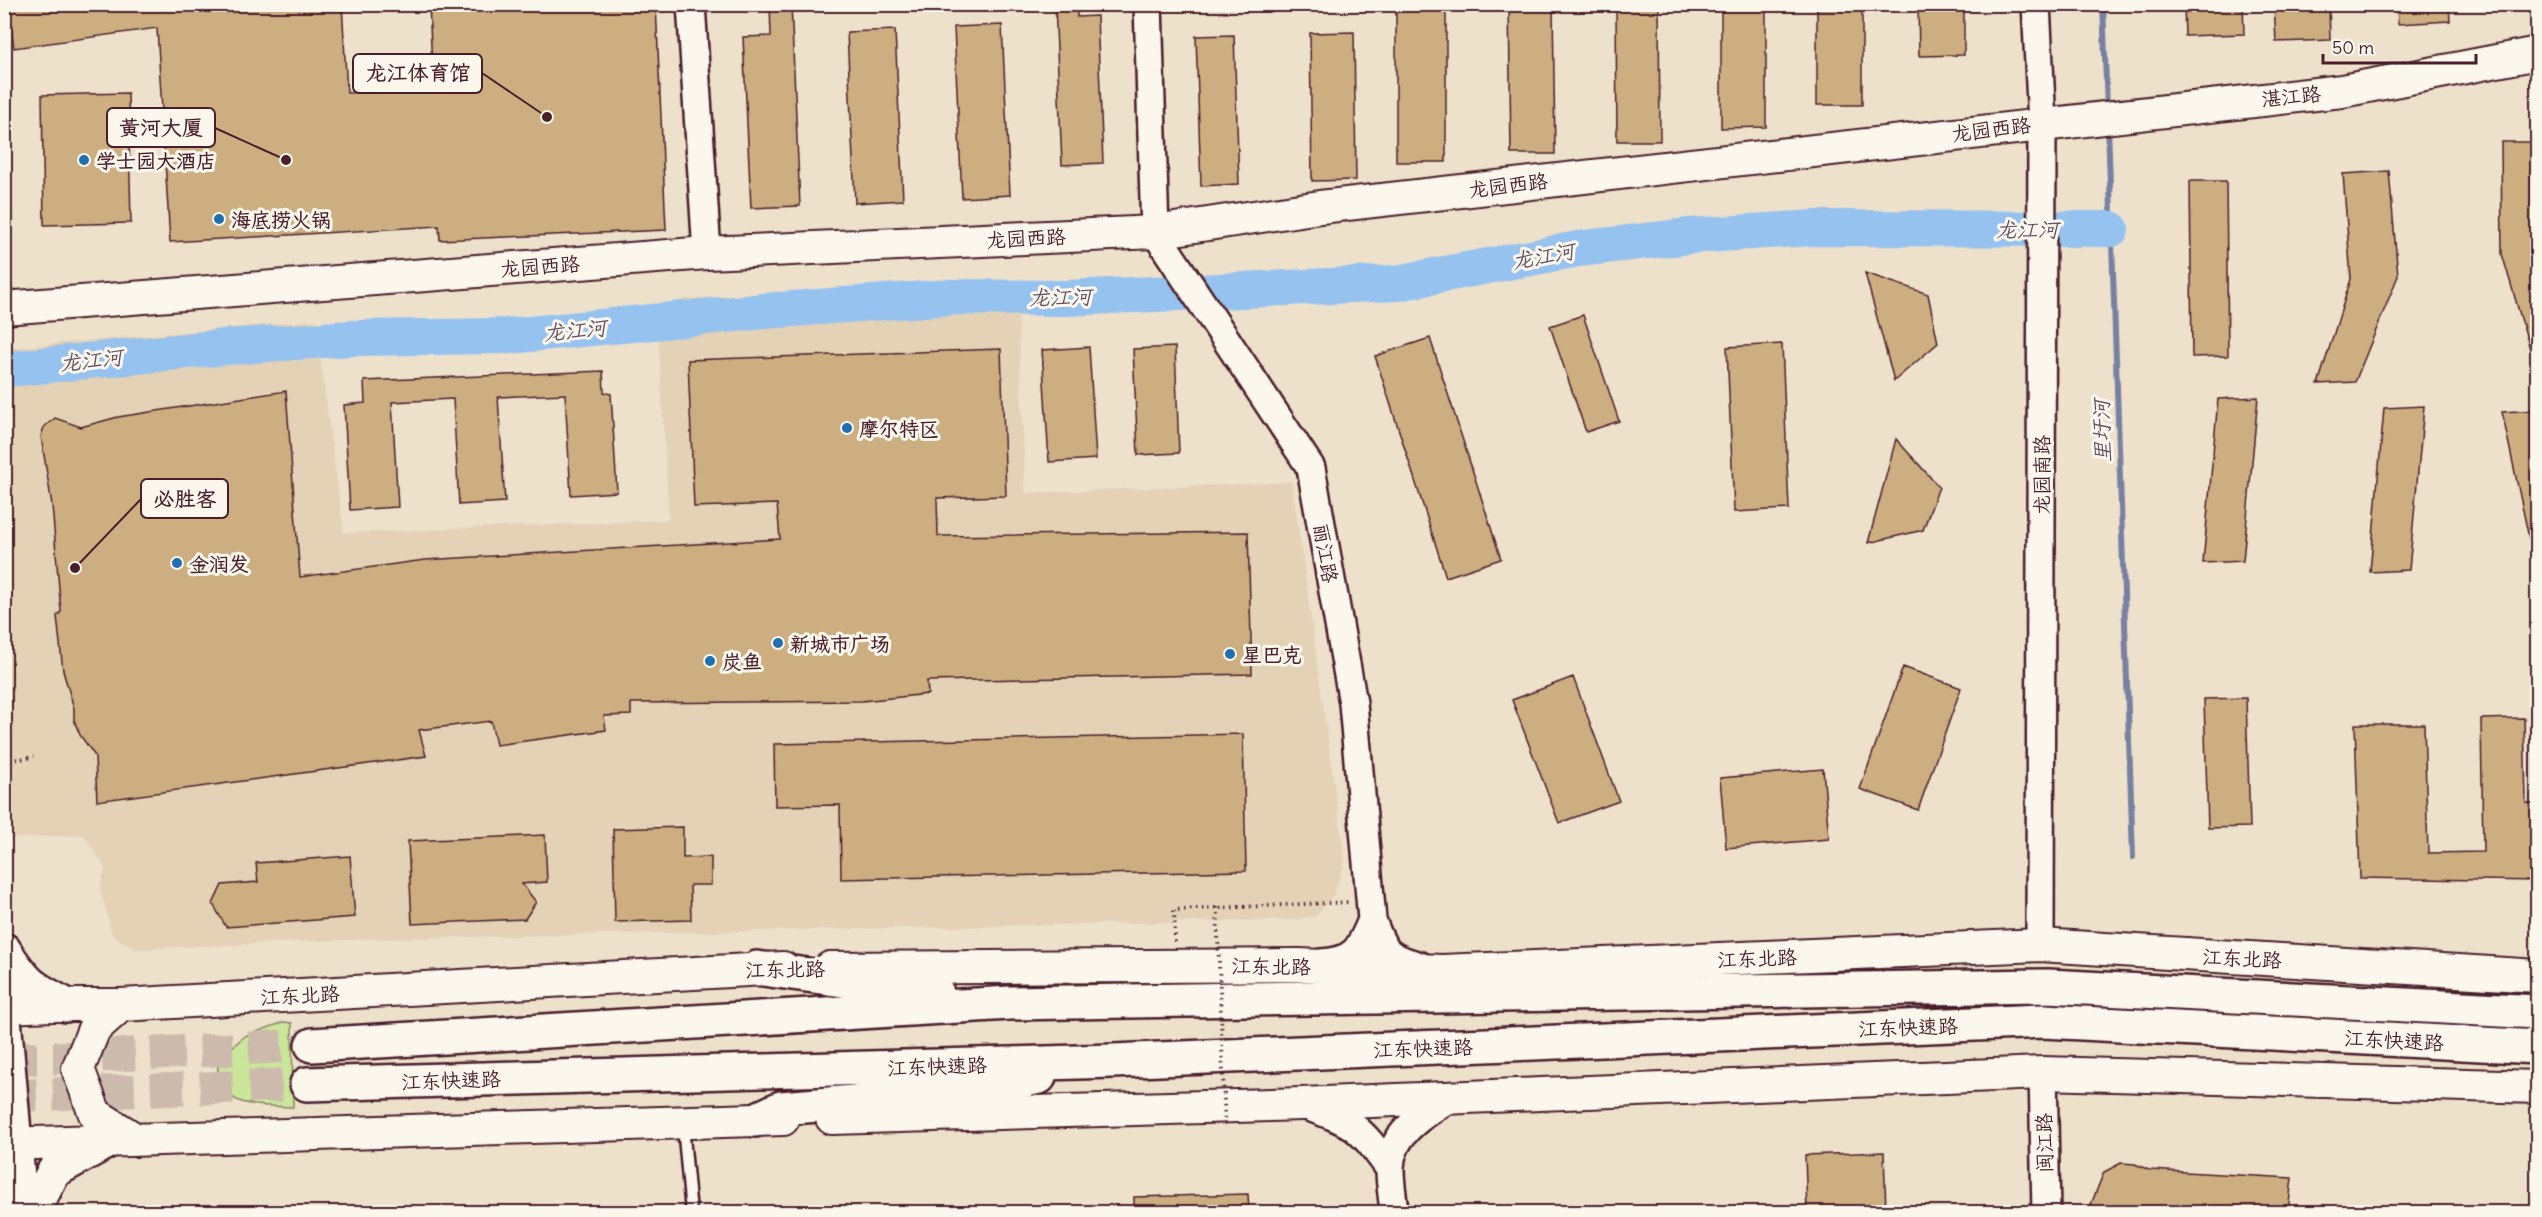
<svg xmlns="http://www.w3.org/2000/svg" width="2542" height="1217" font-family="Delius,'LXGW WenKai TC',sans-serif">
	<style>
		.built { fill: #e3d2b6 }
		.green { fill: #cbe59b; stroke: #8a8263; stroke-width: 1.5 }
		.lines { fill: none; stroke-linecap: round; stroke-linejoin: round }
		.stream { stroke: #7881a1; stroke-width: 6 }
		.river { stroke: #96c2ef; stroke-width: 36 }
		.building { fill: #cdae81; stroke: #4a1f2b; stroke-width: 1.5 }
		.trunk-tunnel { stroke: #ccbaac; stroke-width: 33; stroke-dasharray: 33 16; stroke-linecap: butt }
		.service-casing { stroke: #4a1f2b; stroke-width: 15 }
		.tertiary-casing { stroke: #4a1f2b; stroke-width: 32 }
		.secondary-casing { stroke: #4a1f2b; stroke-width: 36 }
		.primary-casing { stroke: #4a1f2b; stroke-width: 38 }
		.trunk-casing { stroke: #4a1f2b; stroke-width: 38 }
		.path { stroke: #4a1f2b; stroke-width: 4; stroke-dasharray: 1.5 4.5; stroke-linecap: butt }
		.service { stroke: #fbf7ec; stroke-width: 10 }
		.tertiary { stroke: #fbf7ec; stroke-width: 27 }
		.secondary { stroke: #fbf7ec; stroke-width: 32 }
		.primary { stroke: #fbf7ec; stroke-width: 33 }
		.trunk { stroke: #fbf7ec; stroke-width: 33 }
		.path-bridge { stroke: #4a1f2b; stroke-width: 4; stroke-dasharray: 1.5 4.5; stroke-linecap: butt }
		.poi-dot { fill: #1f6fb2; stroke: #fbf7ec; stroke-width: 2 }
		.labels { text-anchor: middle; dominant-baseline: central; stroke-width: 6; stroke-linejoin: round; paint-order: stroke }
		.street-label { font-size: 20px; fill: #4a1f2b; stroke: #fbf7ec }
		.poi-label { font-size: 20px; font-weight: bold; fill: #4a1f2b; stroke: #fbf7ec; text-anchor: start }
		.water-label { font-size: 21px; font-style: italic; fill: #615066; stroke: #fbf7ec }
		.leader { fill: none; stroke: #4a1f2b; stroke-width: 2 }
		.callout-dot { fill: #4a1f2b; stroke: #fbf7ec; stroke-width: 2 }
		.callout { fill: #fbf7ec; stroke: #4a1f2b; stroke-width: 2 }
		.callout-label { font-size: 21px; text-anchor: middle; font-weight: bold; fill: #4a1f2b }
	</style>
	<rect width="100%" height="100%" fill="#ede1cc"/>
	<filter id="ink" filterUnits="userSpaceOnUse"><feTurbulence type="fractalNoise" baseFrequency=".0167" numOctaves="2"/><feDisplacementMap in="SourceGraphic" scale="12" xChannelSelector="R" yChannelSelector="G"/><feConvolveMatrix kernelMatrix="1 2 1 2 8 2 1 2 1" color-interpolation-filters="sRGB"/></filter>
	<g filter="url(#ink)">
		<!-- built -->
		<path class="built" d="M1017 280 1025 493 1292 482 1345 862 1333 896 1316 916 1292 920 369 939 135 949 113 936 100 889 105 868 84 835 13 838 4 729V350L7 348 315 320 344 533 669 520 657 313 683 299Z"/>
		<!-- green -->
		<path class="green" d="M284 1022 292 1023 293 1107C267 1105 228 1111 219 1078 217 1072 218 1064 218 1059L245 1036Z"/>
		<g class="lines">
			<!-- stream -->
			<path class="stream" d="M2103 4 2107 109
				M2108 126 2133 857"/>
			<!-- river -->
			<path class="river" d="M7 369 226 347 352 338 509 336 765 311 951 297 1067 298 1397 283 1578 249 1689 236 1815 228 2111 229"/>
		</g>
		<!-- building -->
		<path class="building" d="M8 4H342L347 93 433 88 429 4H656L666 230 440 240 439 226 170 242 157 28 14 48Z
			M770 4H791L800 206 751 208 743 37 771 36Z
			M1055 4H1077V17L1097 16 1103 163 1062 165Z
			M1396 4H1446V162H1396Z
			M1509 4H1553L1555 154H1511Z
			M1616 4H1659L1660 141H1617Z
			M1721 4H1766V127L1721 128Z
			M1817 4H1862V105H1817Z
			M1918 4H1964V55L1919 56Z
			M2184 4H2243L2244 34 2185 36Z
			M2274 4H2329L2330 40 2276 42Z
			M2397 4H2449L2450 21 2398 24Z
			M1002 25 1010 195 962 198 954 27Z
			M895 30 903 200 855 203 847 32Z
			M1354 32 1356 180 1312 181 1310 33Z
			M1234 35 1239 184 1201 186 1196 36Z
			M128 93 131 223 44 225 42 95Z
			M2501 142H2538V359H2533L2502 254Z
			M2389 171 2398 276 2355 382 2318 384 2351 279 2343 174Z
			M2190 181H2226L2228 356 2192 357Z
			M1865 273 1928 294 1938 343 1894 381Z
			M1583 315 1619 421 1586 432 1550 326Z
			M1430 338 1501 559 1446 577 1375 356Z
			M1782 344 1789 509 1734 512 1727 347Z
			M1089 347 1096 459 1049 462 1042 350Z
			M1175 347 1179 453 1138 455 1133 349Z
			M1001 349 1006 496 937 498 938 536 1248 532 1252 674 927 681 928 694 862 701 631 703V715L604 716 606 730 496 745 491 721 419 730 426 756 97 801 95 756 80 735 74 720V708L63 671 57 616 61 612 52 505 41 436 44 427 55 418 81 427 118 417 286 391 300 577 425 560 780 539 777 504 694 507 688 360Z
			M603 371 604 392 611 394 617 492 571 495 565 394 498 397 505 502 459 505 453 399 392 402 398 507 350 510 344 405 365 403 364 381Z
			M2258 397 2243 561 2203 563 2218 399Z
			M2424 406 2409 570 2370 572 2384 408Z
			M2538 410V542L2530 543 2502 412Z
			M1896 439 1939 487 1923 530 1868 543Z
			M1903 667 1961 688 1918 810 1860 789Z
			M1573 677 1619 801 1559 823 1512 700Z
			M2246 698 2250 827 2208 828 2204 699Z
			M2524 718 2526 803H2538V881L2360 878 2355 724H2424L2428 853 2483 852 2481 719Z
			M1243 734 1246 871 841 879 840 805 775 806 774 744Z
			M1823 769 1829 839 1726 848 1720 778Z
			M683 827V858L711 857V885H690L691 920 615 922 613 829Z
			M545 835 547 882 522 884 536 902 525 919 412 924 408 841Z
			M350 856 355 917 226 927 213 904 222 885 258 882 256 863Z
			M1884 1152 1886 1212H1807L1805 1155Z
			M2121 1163 2135 1164 2149 1170 2292 1178 2288 1212H2088L2104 1172Z
			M1248 1194 1249 1212H1134V1197Z"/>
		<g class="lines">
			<!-- trunk-tunnel -->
			<path class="trunk-tunnel" d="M4 1058H57L312 1045
				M4 1096 307 1084"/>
			<!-- service casing -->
			<g class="service-casing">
				<path id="service" d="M683 1126 691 1212"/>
			</g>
			<!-- tertiary casing -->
			<g class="tertiary-casing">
				<path id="tertiary" d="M691 4 707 253
					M1148 4 1155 232 1311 468 1353 703 1372 920C1384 953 1387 957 1420 966
					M2036 4 2042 124 2040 945
					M1321 963C1355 961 1360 949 1372 920
					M2043 1073 2046 1212
					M1306 1106C1354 1123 1359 1126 1389 1168
					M1394 1212C1393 1199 1390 1184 1390 1170 1389 1134 1424 1114 1450 1098"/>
			</g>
			<!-- secondary casing -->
			<g class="secondary-casing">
				<path id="secondary" d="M4 308 707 253 1155 232 1320 207 2342 91 2538 53
					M830 968 1299 965 1442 971 2040 945 2538 976
					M121 1005 94 1029 78 1069 95 1114 136 1140
					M4 1007 52 1005H121L783 968
					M832 1118 1301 1104 2043 1073 2538 1087
					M4 1144 783 1119"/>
			</g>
			<!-- primary casing -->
			<g class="primary-casing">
				<path id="primary" d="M4 950C26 984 31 987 66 1005
					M4 1019 21 1212
					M33 1212 54 1171 108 1141"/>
			</g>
			<!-- trunk casing -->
			<g class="trunk-casing">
				<path id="trunk" d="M757 968 937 993
					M312 1045 1010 1003 2048 986 2538 1012
					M307 1084 1113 1061 2044 1021 2538 1047
					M755 1120 781 1108 975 1092 1039 1077"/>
			</g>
			<!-- path -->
			<path class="path" d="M4 761 34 757
				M1175 942 1174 910 1350 902"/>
			<!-- service -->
			<use href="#service" class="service"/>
			<!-- tertiary -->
			<use href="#tertiary" class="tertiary"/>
			<!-- secondary -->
			<use href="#secondary" class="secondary"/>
			<!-- primary -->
			<use href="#primary" class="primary"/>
			<!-- trunk -->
			<use href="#trunk" class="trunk"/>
			<!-- path-bridge -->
			<path class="path-bridge" d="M1217 907 1225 1128"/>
		</g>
	</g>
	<!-- markers -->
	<g class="poi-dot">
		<circle cx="84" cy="160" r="6"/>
		<circle cx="219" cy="219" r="6"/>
		<circle cx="847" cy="428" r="6"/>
		<circle cx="177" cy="563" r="6"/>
		<circle cx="778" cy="643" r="6"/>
		<circle cx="1230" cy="654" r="6"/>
		<circle cx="710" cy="661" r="6"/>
	</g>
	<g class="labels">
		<!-- street labels -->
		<g class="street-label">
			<text transform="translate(2291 96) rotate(-6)">湛江路</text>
			<text transform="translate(1991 129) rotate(-7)">龙园西路</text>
			<text transform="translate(1508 185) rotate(-7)">龙园西路</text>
			<text transform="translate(1026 238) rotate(-3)">龙园西路</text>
			<text transform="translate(540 266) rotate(-4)">龙园西路</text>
			<text transform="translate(2041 475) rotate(-90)">龙园南路</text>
			<text transform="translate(1326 553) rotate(80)">丽江路</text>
			<text transform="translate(1757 958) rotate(-2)">江东北路</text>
			<text transform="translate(2242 958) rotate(3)">江东北路</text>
			<text transform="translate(1271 966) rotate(1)">江东北路</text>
			<text transform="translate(785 969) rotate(-1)">江东北路</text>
			<text transform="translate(300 995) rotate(-3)">江东北路</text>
			<text transform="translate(1908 1027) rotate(-2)">江东快速路</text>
			<text transform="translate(2394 1040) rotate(3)">江东快速路</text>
			<text transform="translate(1423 1048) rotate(-2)">江东快速路</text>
			<text transform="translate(937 1066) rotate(-2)">江东快速路</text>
			<text transform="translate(451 1080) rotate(-2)">江东快速路</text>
			<text transform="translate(2044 1143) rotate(-91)">闽江路</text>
		</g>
		<!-- poi labels -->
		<g class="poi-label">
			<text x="96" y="160">学士园大酒店</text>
			<text x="231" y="219">海底捞火锅</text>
			<text x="859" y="428">摩尔特区</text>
			<text x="189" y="563">金润发</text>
			<text x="790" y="643">新城市广场</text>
			<text x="1242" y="654">星巴克</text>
			<text x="722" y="661">炭鱼</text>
		</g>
		<!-- water labels -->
		<g class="water-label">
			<text x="2027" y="229">龙江河</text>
			<text transform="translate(1543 256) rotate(-10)">龙江河</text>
			<text transform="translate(1060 297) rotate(-1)">龙江河</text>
			<text transform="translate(575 330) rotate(-5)">龙江河</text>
			<text transform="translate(91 360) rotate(-6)">龙江河</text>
			<text transform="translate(2102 431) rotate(-92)">里圩河</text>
		</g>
	</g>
	<!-- callouts -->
	<path class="leader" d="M547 117L482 73M286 160L215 128M75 568L141 499"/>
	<g class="callout-dot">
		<circle cx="547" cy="117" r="6"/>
		<circle cx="286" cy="160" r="6"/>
		<circle cx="75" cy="568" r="6"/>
	</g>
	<g class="callout">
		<rect x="353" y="54" width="129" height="39" rx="6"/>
		<rect x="107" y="108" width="108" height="39" rx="6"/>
		<rect x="141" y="479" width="87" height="39" rx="6"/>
	</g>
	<g class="callout-label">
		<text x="418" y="80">龙江体育馆</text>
		<text x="161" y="135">黄河大厦</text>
		<text x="185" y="506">必胜客</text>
	</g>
	<!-- margin -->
	<rect width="2542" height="1217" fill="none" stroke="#fbf7ec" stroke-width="24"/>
	<rect x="12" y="12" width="2518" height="1193" fill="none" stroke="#4a1f2b" stroke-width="2" filter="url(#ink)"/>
	<!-- scale -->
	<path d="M2323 54v9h153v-9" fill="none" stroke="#4a1f2b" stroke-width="3"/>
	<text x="2332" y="54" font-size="18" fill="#4a1f2b" stroke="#fbf7ec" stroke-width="4.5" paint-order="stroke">50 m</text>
</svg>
